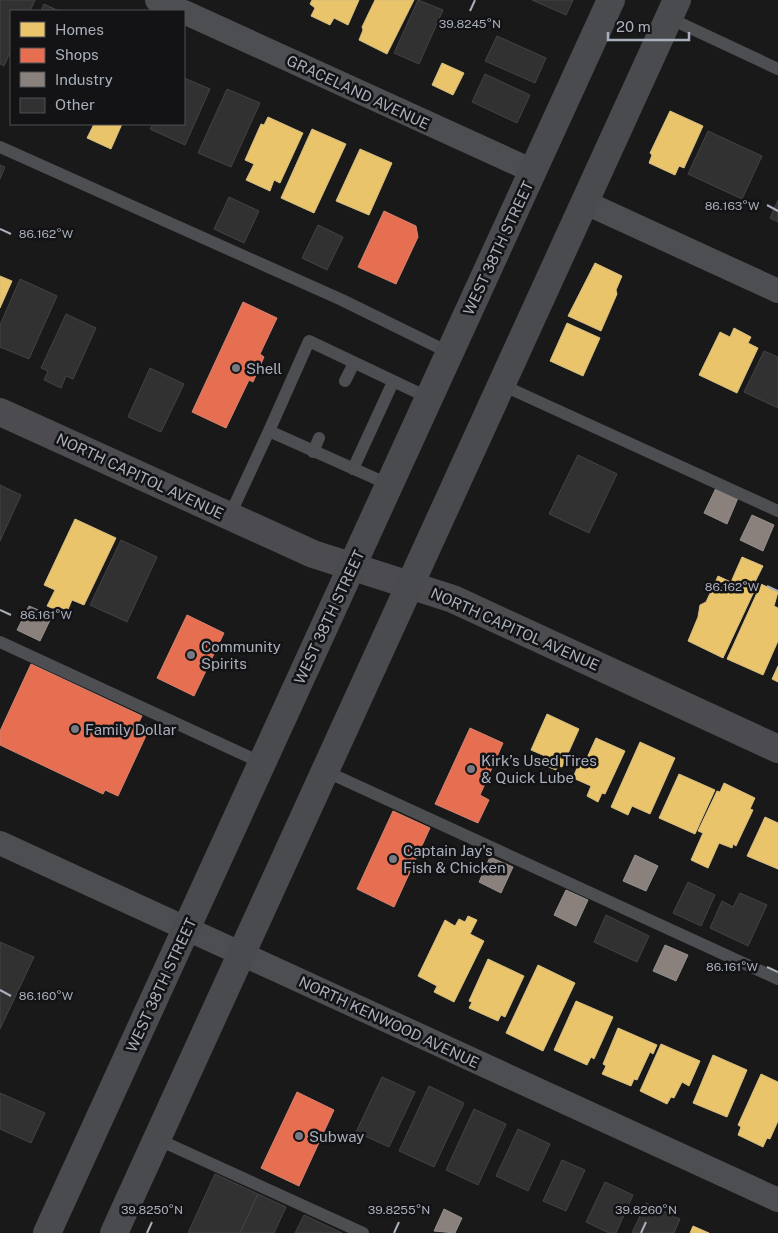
<svg xmlns="http://www.w3.org/2000/svg" width="778" height="1233" font-family="'Public Sans',sans-serif">
	<style>
		.homes { fill: #e9c46a; stroke: #d6be82 }
		.shops { fill: #e76f51; stroke: #d48271 }
		.industry { fill: #8a817c; stroke: #938f8f }
		.building { fill: #313131; stroke: #424345 }
		.lines { fill: none; stroke-linecap: round; stroke-linejoin: round }
		.lane { stroke: #4d4e52; stroke-width: 12 }
		.street { stroke: #4d4e52; stroke-width: 24 }
		.secondary { stroke: #4c4c50; stroke-width: 28 }
		.primary { stroke: #4a4b4e; stroke-width: 28 }
		.ticks { fill: none; stroke: #a9afbb; stroke-width: 2 }
		.poi-dot { fill: #777a82; stroke: #131315; stroke-width: 2 }
		.labels { text-anchor: middle; dominant-baseline: central; stroke-width: 5; stroke-linejoin: round; paint-order: stroke }
		.street-label { font-size: 15px; fill: #a9afbb; stroke: #131315 }
		.poi-label { font-size: 15px; fill: #a9afbb; stroke: #131315; text-anchor: start }
		.ticks-label { font-size: 12px; text-anchor: middle; fill: #a9afbb; stroke: #131315; stroke-width: 5; stroke-linejoin: round; paint-order: stroke }
	</style>
	<rect width="100%" height="100%" fill="#191919"/>
	<!-- homes -->
	<path class="homes" d="M312 0H359L348 25 334 18 330 25 311 16 315 8 310 4Z
		M375 0H414L387 54 359 40 363 30 362 27Z
		M442 63 464 73 453 95 432 85Z
		M670 111 703 126 684 168 679 166 675 175 649 163 652 155 650 153Z
		M268 117 303 133 280 183 274 180 270 191 246 180 254 164 245 160 261 124 264 125Z
		M94 124H122L111 149 87 138Z
		M312 129 346 144 314 213 281 198Z
		M360 149 392 163 369 215 336 201Z
		M595 263 622 276 616 290 617 294 601 331 568 316Z
		M0 276 12 281 0 308Z
		M567 323 600 338 583 376 550 361Z
		M734 328 751 337 748 343 758 348 737 393 699 375 720 332 730 337Z
		M75 519 116 538 84 605 72 600 66 614 47 606 55 590 44 585Z
		M742 557 763 566 755 582 758 583 723 658 688 641 698 617 700 605 706 602 718 576 731 582Z
		M761 584 778 592 774 606 778 608V641L763 675 727 659Z
		M778 666V682L772 679Z
		M547 714 579 729 562 767 558 766 556 770 541 764 545 756 531 750Z
		M596 738 625 751 605 794 602 793 598 802 587 796 591 786 573 778 581 758 586 760Z
		M640 742 675 758 650 814 632 806 628 815 611 807Z
		M679 774 715 790 695 834 659 818Z
		M724 783 755 798 750 809 753 810 736 846 733 844 732 848 719 843 708 868 691 860 703 833 698 831 717 791 720 792Z
		M765 817 778 823V869L747 856Z
		M468 916 477 920 470 934 484 941 454 1002 434 992 437 986 418 976 445 920 455 926 459 919 465 922Z
		M488 959 524 976 505 1017 501 1015 498 1021 469 1008 472 1002 469 1001Z
		M538 965 575 983 543 1051 506 1033Z
		M576 1001 613 1017 594 1059 591 1057 587 1065 554 1050Z
		M618 1028 657 1045 653 1054 650 1052 637 1080 634 1079 631 1086 602 1074 606 1066 603 1064Z
		M661 1044 700 1061 689 1086 682 1082 674 1098 671 1097 667 1104 640 1091Z
		M713 1055 747 1070 727 1117 693 1103Z
		M761 1074 778 1082V1121L770 1139 767 1138 763 1147 738 1135 741 1127 738 1125Z
		M693 1226 709 1233H690Z"/>
	<!-- shops -->
	<path class="shops" d="M384 211 416 226 418 237 396 284 358 267Z
		M243 302 277 318 260 354 264 357 253 382 249 380 226 428 192 412Z
		M187 615 224 633 194 696 157 678Z
		M31 664 142 716 139 722 150 727 118 796 105 790 103 794 0 745V731Z
		M470 728 503 743 480 795 489 800 478 823 435 804Z
		M393 811 430 828 394 907 357 889Z
		M297 1092 334 1110 299 1186 261 1168Z"/>
	<!-- industry -->
	<path class="industry" d="M716 488 738 498 727 524 704 513Z
		M752 515 774 525 763 551 740 540Z
		M29 606 52 616 40 641 17 630Z
		M635 855 658 866 646 891 623 881Z
		M490 857 513 867 501 893 479 882Z
		M566 890 588 900 576 926 554 915Z
		M665 945 688 955 676 981 653 971Z
		M444 1209 462 1218 455 1233 434 1231Z"/>
	<!-- building -->
	<path class="building" d="M0 0H35L30 11H11V50L4 66 0 64Z
		M418 0 443 10 419 64 394 53Z
		M532 0H573L566 15Z
		M44 4 59 11H41Z
		M497 36 546 58 535 83 485 61Z
		M485 74 530 95 517 123 472 102Z
		M184 78 210 89 185 145 150 129 153 124H184Z
		M227 89 260 103 231 167 198 153Z
		M708 131 762 156 742 199 688 174Z
		M0 165 5 167 0 179Z
		M229 197 259 211 244 243 214 229Z
		M778 200V222L770 218Z
		M318 225 343 237 327 270 302 258Z
		M20 279 57 296 29 359 0 347V325Z
		M66 314 96 328 73 379 66 376 61 388 44 380 48 371 41 368Z
		M764 351 778 357V408L744 392Z
		M150 368 184 384 161 432 128 417Z
		M578 455 617 474 589 533 549 514Z
		M0 485 21 495 0 541Z
		M121 540 157 557 127 622 90 605Z
		M688 882 715 895 701 926 673 913Z
		M740 893 767 905 748 946 710 928 722 901 733 907Z
		M606 915 649 936 637 962 594 942Z
		M0 942 34 957 0 1029Z
		M382 1077 415 1092 389 1147 356 1132Z
		M429 1086 464 1103 434 1167 399 1151Z
		M0 1093 45 1113 31 1143 0 1129Z
		M474 1109 506 1124 478 1185 446 1170Z
		M518 1129 550 1144 528 1191 496 1176Z
		M562 1160 585 1170 566 1211 543 1201Z
		M215 1174 258 1194 240 1233H188Z
		M605 1182 633 1195 616 1233H609L586 1222Z
		M258 1194 286 1207 274 1233H240Z
		M646 1203 680 1219 674 1233H632Z
		M304 1215 342 1233H295Z"/>
	<g class="lines">
		<!-- lane -->
		<path class="lane" d="M669 18 778 69
			M0 147 342 300 450 353
			M345 381 354 363
			M502 385 778 511
			M269 431 309 341 429 398
			M313 452 319 438
			M353 469 393 382
			M229 517 269 431 390 485
			M0 642 262 763
			M325 771 778 979
			M157 1139 363 1233"/>
		<!-- street -->
		<path class="street" d="M157 0 181 11
			M184 12 533 171
			M584 202 778 291
			M0 843 778 1200"/>
		<!-- secondary -->
		<path class="secondary" d="M0 412 313 554 453 599 778 749"/>
		<!-- primary -->
		<path class="primary" d="M47 1233 611 0
			M114 1233 677 0"/>
	</g>
	<!-- ticks -->
	<path class="ticks" d="M470 11 475 0M767 205 778 211M0 229 11 234M767 586 778 591M0 610 11 615M767 967 778 972M0 990 11 996M147 1233 152 1222M394 1233 399 1222M641 1233 646 1222"/>
	<!-- markers -->
	<g class="poi-dot">
		<circle cx="236" cy="368" r="5"/>
		<circle cx="191" cy="655" r="5"/>
		<circle cx="75" cy="729" r="5"/>
		<circle cx="471" cy="769" r="5"/>
		<circle cx="393" cy="859" r="5"/>
		<circle cx="299" cy="1136" r="5"/>
	</g>
	<g class="labels">
		<!-- street labels -->
		<g class="street-label">
			<text transform="translate(358 92) rotate(25)">GRACELAND AVENUE</text>
			<text transform="translate(498 248) rotate(-65)">WEST 38TH STREET</text>
			<text transform="translate(140 476) rotate(25)">NORTH CAPITOL AVENUE</text>
			<text transform="translate(329 617) rotate(-65)">WEST 38TH STREET</text>
			<text transform="translate(515 629) rotate(24)">NORTH CAPITOL AVENUE</text>
			<text transform="translate(161 985) rotate(-65)">WEST 38TH STREET</text>
			<text transform="translate(389 1022) rotate(25)">NORTH KENWOOD AVENUE</text>
		</g>
		<!-- poi labels -->
		<g class="poi-label">
			<text x="246" y="368">Shell</text>
			<text x="201" y="646">Community<tspan x="201" dy="17">Spirits</tspan></text>
			<text x="85" y="729">Family Dollar</text>
			<text x="481" y="760">Kirk’s Used Tires<tspan x="481" dy="17">&amp; Quick Lube</tspan></text>
			<text x="403" y="850">Captain Jay's<tspan x="403" dy="17">Fish &amp; Chicken</tspan></text>
			<text x="309" y="1136">Subway</text>
		</g>
	</g>
	<g class="ticks-label">
		<text x="470" y="28">39.8245°N</text>
		<text x="732" y="210">86.163°W</text>
		<text x="46" y="238">86.162°W</text>
		<text x="732" y="591">86.162°W</text>
		<text x="46" y="619">86.161°W</text>
		<text x="732" y="971">86.161°W</text>
		<text x="46" y="1000">86.160°W</text>
		<text x="152" y="1214">39.8250°N</text>
		<text x="399" y="1214">39.8255°N</text>
		<text x="646" y="1214">39.8260°N</text>
	</g>
	<!-- legend -->
	<rect x="10" y="10" width="175" height="115" fill="#131315" stroke="#4f5157"/>
	<rect x="20" y="22" width="25" height="15" fill="#e9c46a" stroke="#4f5157"/>
	<text x="55" y="35" font-size="15" fill="#a9afbb">Homes</text>
	<rect x="20" y="48" width="25" height="15" fill="#e76f51" stroke="#4f5157"/>
	<text x="55" y="60" font-size="15" fill="#a9afbb">Shops</text>
	<rect x="20" y="72" width="25" height="15" fill="#8a817c" stroke="#4f5157"/>
	<text x="55" y="85" font-size="15" fill="#a9afbb">Industry</text>
	<rect x="20" y="98" width="25" height="15" fill="#313131" stroke="#4f5157"/>
	<text x="55" y="110" font-size="15" fill="#a9afbb">Other</text>
	<!-- scale -->
	<path d="M608 32v8h81v-8" fill="none" stroke="#a9afbb" stroke-width="2.5"/>
	<text x="616" y="32" font-size="15" fill="#a9afbb" stroke="#131315" stroke-width="4" paint-order="stroke">20 m</text>
</svg>
